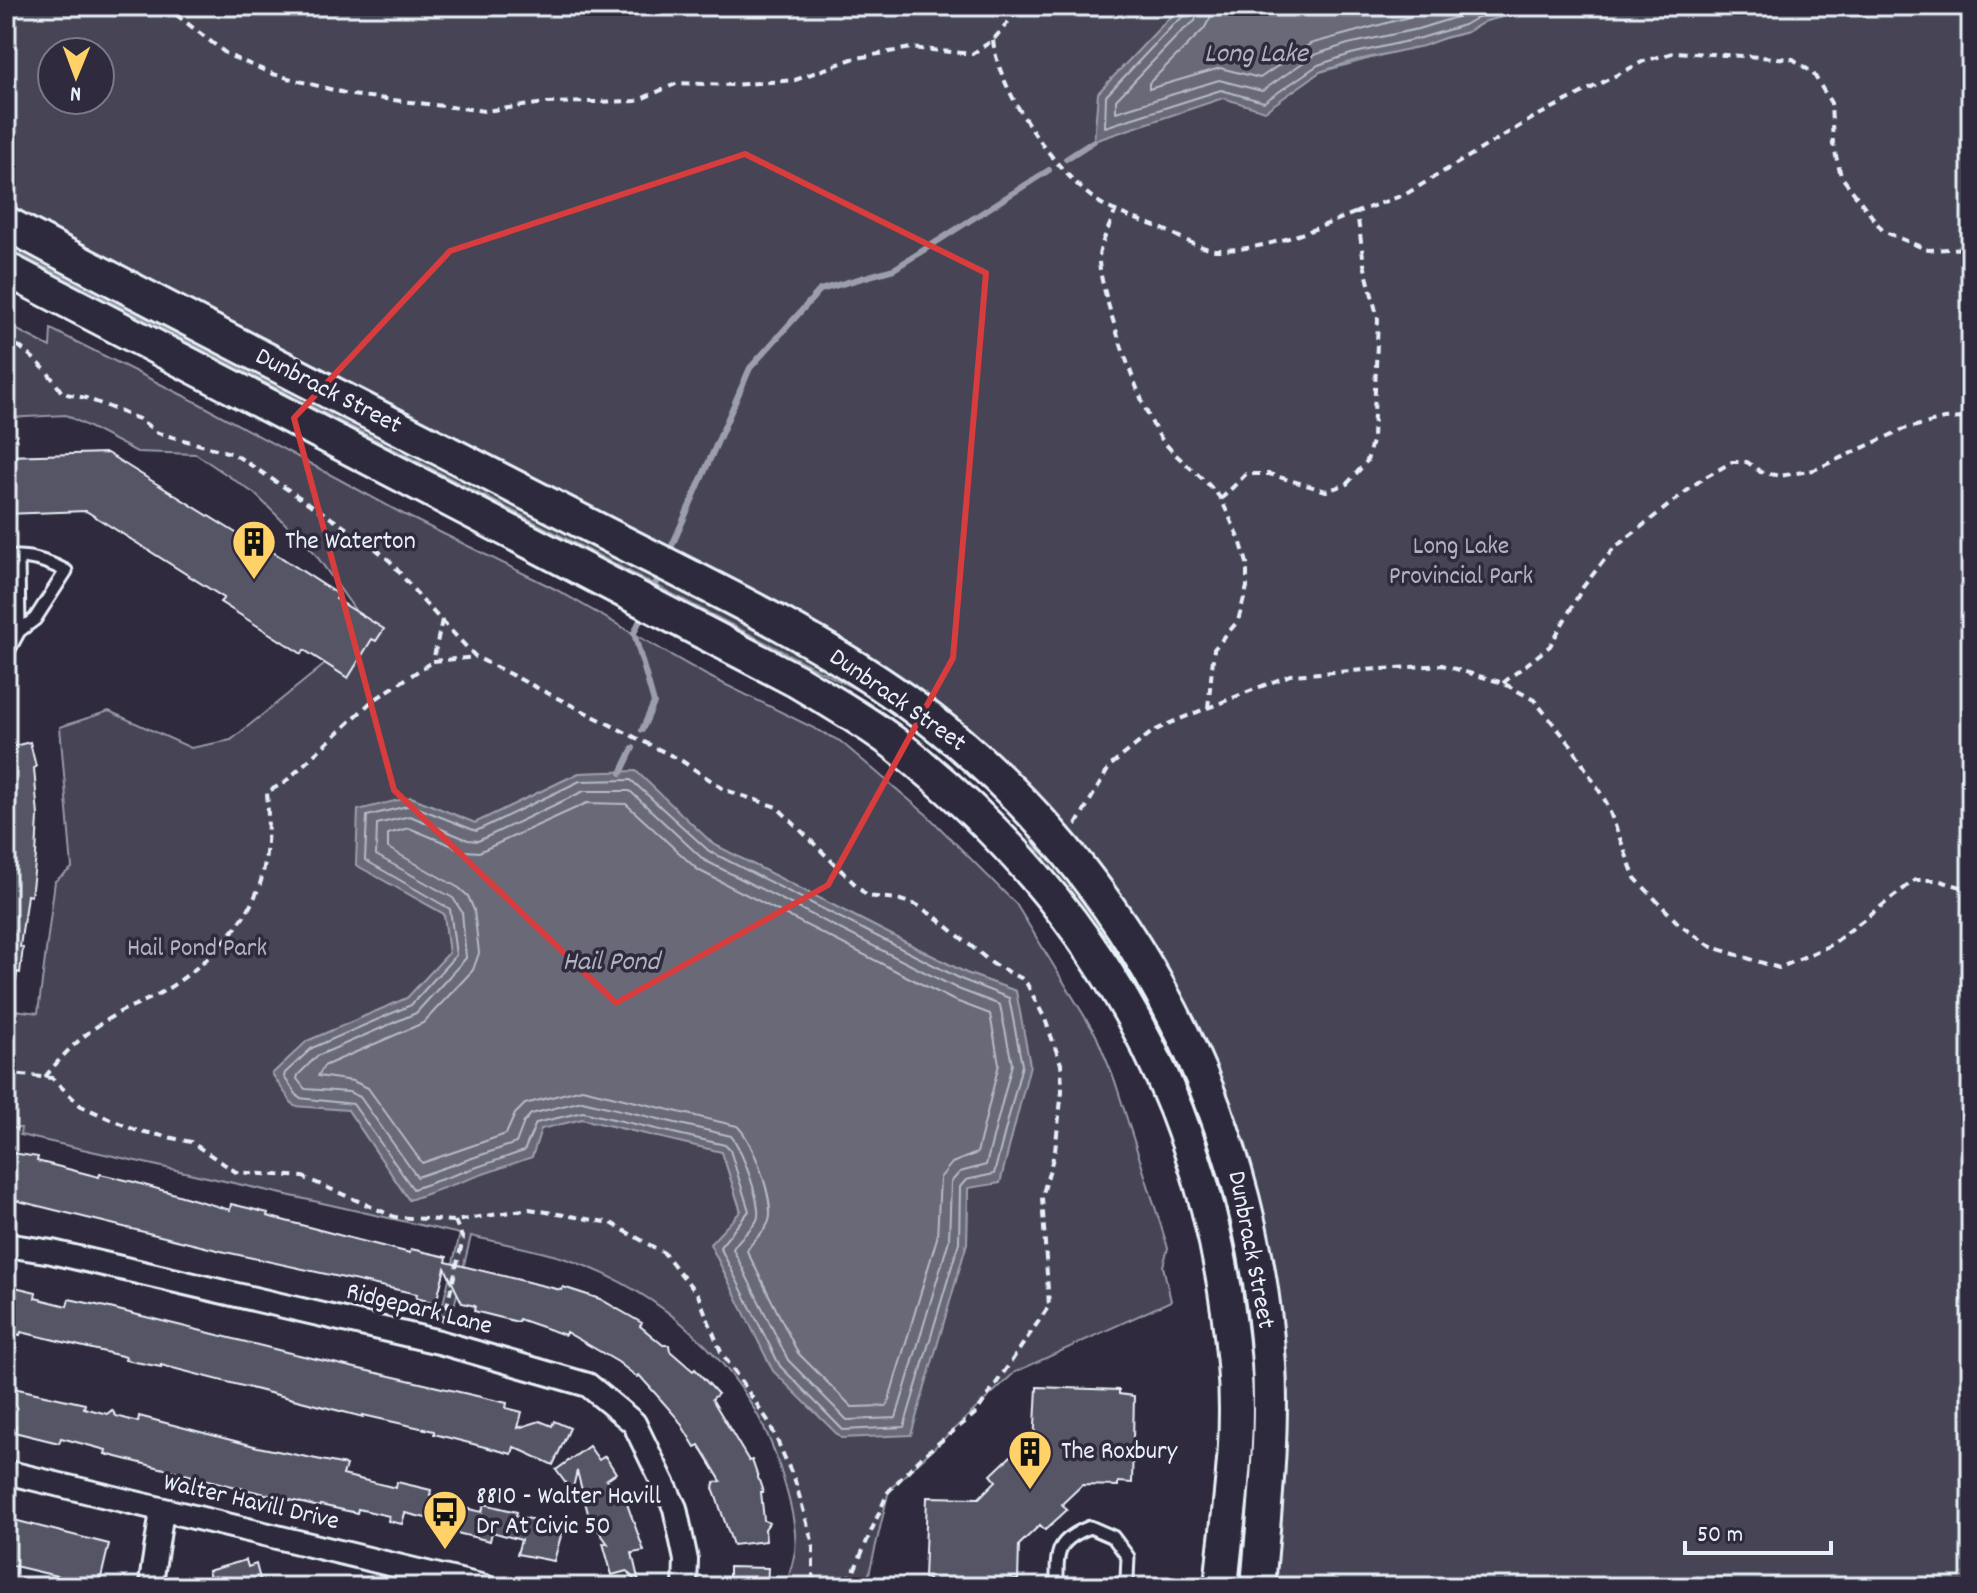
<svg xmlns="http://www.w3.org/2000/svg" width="1977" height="1593" font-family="Dekko,sans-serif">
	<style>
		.green { fill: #464455; stroke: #979aa6; stroke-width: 2; fill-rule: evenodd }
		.water { fill: #696978; stroke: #9c9fab; stroke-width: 2 }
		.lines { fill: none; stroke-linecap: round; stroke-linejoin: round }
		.shore { stroke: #b5bbc5; stroke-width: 2 }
		.stream { stroke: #9c9fab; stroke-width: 6 }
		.building { fill: #575565; stroke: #e8f1f8; stroke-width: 2 }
		.service-casing { stroke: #e8f1f8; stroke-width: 17 }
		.minor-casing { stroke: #e8f1f8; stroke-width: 28 }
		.secondary-casing { stroke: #e8f1f8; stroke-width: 38 }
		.path { stroke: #e8f1f8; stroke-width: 4; stroke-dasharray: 8 6; stroke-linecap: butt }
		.service { stroke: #2f2a3d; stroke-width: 11 }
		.minor { stroke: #2f2a3d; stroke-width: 22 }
		.secondary { stroke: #2f2a3d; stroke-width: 32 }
		.marked { fill: none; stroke: #d83c3d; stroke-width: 6; stroke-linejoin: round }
		.labels { text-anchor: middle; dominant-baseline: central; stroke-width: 7; stroke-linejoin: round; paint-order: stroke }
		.street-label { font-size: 26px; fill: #e8f1f8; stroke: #2f2a3d }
		.poi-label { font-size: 26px; fill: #e8f1f8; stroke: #2f2a3d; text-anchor: start }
		.park-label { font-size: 26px; fill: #afb4bf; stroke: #2f2a3d }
		.water-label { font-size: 28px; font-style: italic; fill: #afb4be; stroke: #2f2a3d }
	</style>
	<rect width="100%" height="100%" fill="#2f2a3d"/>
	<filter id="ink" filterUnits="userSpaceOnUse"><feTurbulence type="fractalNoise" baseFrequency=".0125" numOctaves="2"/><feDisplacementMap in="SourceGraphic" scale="16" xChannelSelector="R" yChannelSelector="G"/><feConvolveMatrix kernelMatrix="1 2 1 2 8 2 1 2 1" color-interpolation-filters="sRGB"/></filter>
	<g filter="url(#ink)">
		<!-- green -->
		<path class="green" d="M6 6H1354L1320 72 1467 32 1485 21 1518 13 1534 6H1971V635C1959 658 1966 688 1971 712V1587H1229L1225 1260 1094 934 1027 833 970 773 910 722 876 700 6 247ZM52 52H100V100H52Z
			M6 324 50 347 51 329 198 403 403 514 555 589 708 676 840 741 927 815 1016 904 1096 1035 1115 1081 1168 1248 1163 1266 1171 1301 1015 1372 889 1490 866 1587H786C789 1575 793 1563 795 1551 798 1526 786 1487 778 1462 745 1363 659 1288 560 1257 531 1249 501 1243 471 1236L450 1323 439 1320 460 1234 20 1135 21 1128H6V1009L38 1013 55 881 72 868 60 727 109 711 191 748 231 740 340 652 355 610 313 551 255 494 196 454 137 452 66 415 6 418ZM636 772 713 844 966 973 1015 991 968 1188 967 1243 741 1212 722 1152 582 1119 540 1129 409 1200 348 1110 307 1041 407 998 449 953 444 914 357 865 411 797 475 823 579 773Z"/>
		<!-- water -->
		<path class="water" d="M1186 6H1534L1518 13 1486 21 1467 32 1444 38 1423 46 1353 61 1320 72 1265 111 1223 98 1094 141 1098 93 1169 18Z
			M636 771 713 844 966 973 1016 991 1030 1065 1000 1183 968 1188 967 1243 911 1435 841 1438 773 1371 710 1244 741 1211 722 1152 582 1119 541 1129 532 1157 409 1200 348 1110 294 1106 272 1074 307 1041 407 998 449 953 444 914 356 865 358 810 411 797 475 823 579 773Z"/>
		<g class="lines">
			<!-- shore -->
			<path class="shore" d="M1189 6 1187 14 1174 24 1106 96 1105 127 1221 90 1264 102 1318 65 1351 54 1421 38 1464 25 1483 14 1515 6
				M1199 6 1195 21 1181 32 1116 100V112L1219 80 1262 91 1314 55 1348 44 1418 29 1460 16 1476 6
				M1212 6 1210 18 1204 29 1149 83V89L1220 68 1260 78 1310 44 1449 6
				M631 780 709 851 963 980 1009 998 1022 1065 994 1174 966 1180 960 1187 959 1242 904 1427 843 1430 780 1366 720 1247 749 1211 730 1150 725 1145 583 1112 536 1123 524 1151 413 1189 353 1104 299 1098 284 1077 285 1073 312 1048 411 1005 456 955 450 909 365 860 367 816 411 805 476 831 580 781Z
				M584 791H630L704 860 958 989 1000 1005 1012 1064 986 1165 960 1172 951 1182 949 1240 896 1418 847 1420 788 1360 733 1249C738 1238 751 1231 757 1220 763 1207 741 1146 731 1136L582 1101 531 1114 524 1122 516 1143 417 1177 360 1097 349 1092 305 1089 297 1079 298 1075 317 1056 416 1013 466 958 462 912 453 898 376 855 377 824 410 816 468 840 478 841Z
				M587 803 626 804 698 870 953 1000 990 1014 999 1064 977 1153 952 1163 940 1178 937 1238 887 1406 852 1407 798 1353 747 1251C752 1240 765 1233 769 1221 775 1202 752 1138 737 1126L582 1089 525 1104 515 1114 506 1134 422 1163 368 1088 353 1081 318 1076 324 1066 423 1023 473 970 479 953 474 910 468 896 459 888 388 848V834L409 828 465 851 479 852Z"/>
			<!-- stream -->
			<path class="stream" d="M1066 159 1094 141
				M671 548 750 368 820 290 894 269 1049 170
				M655 586 657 580
				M641 618 634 633 654 703 642 730
				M621 773 633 748"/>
		</g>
		<!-- building -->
		<path class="building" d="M107 453 257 546 259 543 339 595 336 599 384 629 376 641 372 639 348 678 304 650 302 654 253 623 220 602 224 598 86 511 6 514V456Z
			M30 742 36 767 34 768 38 816 36 856 31 896 27 895 20 947H23L20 973 17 972 16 980 6 979V748Z
			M6 1152 38 1157 37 1161 99 1177 100 1174 134 1182 230 1210 231 1204 252 1209 268 1213 267 1216 354 1239 410 1253 411 1249 447 1257 446 1262 561 1290 563 1287 600 1299 642 1323 640 1326 663 1345H669L670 1351 693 1371 695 1369 718 1394 712 1399 749 1461 752 1460 763 1492H761L764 1520 769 1523 765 1529 766 1541 733 1545 713 1488 714 1483 721 1481 699 1445 695 1447 678 1419 639 1375 637 1377 618 1362 566 1332 565 1335 519 1319 518 1322 474 1311 475 1306 462 1303 445 1268 436 1303 416 1298 417 1294 221 1251 6 1198Z
			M15 1287 36 1292 35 1298 67 1306 69 1299 106 1307 286 1352 507 1403 506 1408 522 1412 518 1428 540 1421 552 1426 554 1421 570 1428 553 1465 514 1447 512 1454 434 1434V1431L363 1415V1417L161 1365V1367L125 1360 126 1357 21 1332 20 1335 6 1332V1292H14Z
			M9 1387 85 1404 84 1408 107 1414 112 1410 116 1416 138 1422 139 1416 258 1447 346 1465 343 1475 396 1488 397 1482 431 1490 430 1495 452 1501 451 1505 482 1512 484 1504 517 1512 516 1516 545 1522 539 1526 562 1532 554 1561 517 1554 521 1540 492 1532 490 1541 432 1527 434 1520 405 1513 402 1524 388 1521 389 1516 358 1509 357 1513 320 1505 319 1507 232 1486 105 1454 106 1450 61 1438 59 1443 14 1432 16 1426 6 1423Z
			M1037 1387 1119 1390V1394L1134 1396 1132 1483 1118 1482V1486L1082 1485 1062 1504 1067 1510 1045 1530 1040 1525 1019 1545 1018 1580H1013V1587H929V1579L924 1578 927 1497 979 1498 996 1481 991 1475 1012 1455 1017 1461 1034 1445Z
			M589 1446 599 1460 605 1456 616 1473 606 1480 626 1492V1501L644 1551 632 1553 640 1587 627 1571 612 1575 603 1543 608 1544 589 1517 577 1471 572 1492 556 1470Z
			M6 1518 109 1544 99 1586 6 1564Z
			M246 1560 248 1567 256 1564 262 1587H213L208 1571Z
			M729 1567 768 1568 767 1587H729Z"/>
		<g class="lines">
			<!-- service casing -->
			<g class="service-casing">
				<path id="service" d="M6 557C29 556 45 560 66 571L35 619 19 631
					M6 655 19 631 18 557
					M1057 1587C1057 1552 1055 1541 1090 1527L1113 1537 1128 1557 1127 1578 1120 1587"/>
			</g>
			<!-- minor casing -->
			<g class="minor-casing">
				<path id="minor" d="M6 1245 52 1252 439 1342 588 1385 634 1423 675 1508 686 1560 685 1587
					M6 1472 485 1587
					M155 1587 152 1576 162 1511"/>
			</g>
			<!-- secondary casing -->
			<g class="secondary-casing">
				<path id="secondary" d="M6 223C194 324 385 420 575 518 684 575 803 628 904 700 1118 853 1252 1101 1269 1364 1273 1438 1264 1513 1258 1587
					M6 269 797 681C830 701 864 720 894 743 1098 902 1212 1106 1234 1364 1241 1441 1228 1511 1221 1587"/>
			</g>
			<!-- path -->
			<path class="path" d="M165 6 228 55 273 74 352 95 485 111 546 103 636 101 678 83 733 85 795 80 852 59 911 48 972 54 993 40 1022 6
				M993 40C998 91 1055 171 1097 201 1116 214 1144 221 1165 230 1180 237 1200 249 1216 250 1266 251 1312 230 1357 212
				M1116 209C1111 224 1101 241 1099 256 1096 282 1143 414 1160 437 1177 460 1203 475 1221 499
				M6 337C29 353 48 369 62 393L86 398 139 419 158 433 234 454 370 544 390 561 422 600 476 657 682 761 725 790 777 807 867 896 897 899 917 905 938 919 993 964 1021 978 1027 984 1045 1019 1061 1064 1062 1091 1055 1151 1042 1197 1049 1306 976 1413 920 1458 888 1492 854 1571 839 1587
				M442 620 433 661 476 657
				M1503 683 1550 646 1583 587 1613 549 1702 479 1732 462H1747L1761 472 1780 476 1814 470 1904 429 1944 419 1971 418
				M1208 708 1214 649 1238 621 1247 587V563L1240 540 1221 499 1246 474H1269L1326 491 1347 484 1367 461 1373 437 1378 319 1364 264 1357 212 1406 194 1533 118 1644 61 1676 52 1793 59 1813 73 1831 103 1833 144 1841 176 1883 231 1928 250 1971 248
				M1076 825 1110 766 1152 732 1170 723 1290 675 1442 665 1503 683 1534 700 1571 745 1606 802 1635 878 1681 926 1712 947 1779 968 1831 945 1915 880H1937L1971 890
				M6 1077 13 1074 52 1078 81 1106 135 1130 191 1142 236 1172 303 1177 395 1217 455 1221 529 1209 611 1223 664 1253 698 1295 721 1352 769 1422 795 1481 813 1544V1587
				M45 1077C66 1051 84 1033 113 1016 127 1007 143 1003 157 995 198 972 245 929 260 884 268 859 269 818 267 792L284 783 371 702 433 661
				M443 1322 463 1239 455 1221"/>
			<!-- service -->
			<use href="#service" class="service"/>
			<!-- minor -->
			<use href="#minor" class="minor"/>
			<!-- secondary -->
			<use href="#secondary" class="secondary"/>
		</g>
	</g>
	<!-- marked area -->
	<path class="marked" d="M745 154 986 273 953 658 828 885 616 1003 394 790 294 418 450 251Z"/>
	<!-- icons -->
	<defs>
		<g id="building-pin" transform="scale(2.3)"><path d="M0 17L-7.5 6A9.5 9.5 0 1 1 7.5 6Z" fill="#ffd166" stroke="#2f2a3d"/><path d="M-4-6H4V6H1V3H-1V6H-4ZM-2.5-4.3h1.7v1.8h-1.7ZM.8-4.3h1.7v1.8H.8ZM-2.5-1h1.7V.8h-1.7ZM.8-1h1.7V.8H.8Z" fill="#111"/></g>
		<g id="bus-pin" transform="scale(2.3)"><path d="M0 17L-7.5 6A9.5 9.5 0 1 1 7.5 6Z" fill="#ffd166" stroke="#2f2a3d"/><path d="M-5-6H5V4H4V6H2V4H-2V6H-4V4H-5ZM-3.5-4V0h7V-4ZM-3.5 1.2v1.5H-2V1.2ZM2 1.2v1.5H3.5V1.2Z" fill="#111"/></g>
	</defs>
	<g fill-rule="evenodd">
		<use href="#building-pin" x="254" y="542"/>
		<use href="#building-pin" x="1030" y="1452"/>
		<use href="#bus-pin" x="445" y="1512"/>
	</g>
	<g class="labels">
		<!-- street labels -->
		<g class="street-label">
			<text transform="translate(328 392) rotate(27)">Dunbrack Street</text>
			<text transform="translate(897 701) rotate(35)">Dunbrack Street</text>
			<text transform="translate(1250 1250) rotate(79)">Dunbrack Street</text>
			<text transform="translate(419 1310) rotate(14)">Ridgepark Lane</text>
			<text transform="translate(251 1503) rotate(13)">Walter Havill Drive</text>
		</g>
		<!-- poi labels -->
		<g class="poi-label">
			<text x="285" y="542">The Waterton</text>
			<text x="1061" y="1452">The Roxbury</text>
			<text x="476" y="1497">8810 - Walter Havill<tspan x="476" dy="30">Dr At Civic 50</tspan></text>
		</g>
		<!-- park labels -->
		<g class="park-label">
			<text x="1461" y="547">Long Lake<tspan x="1461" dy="30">Provincial Park</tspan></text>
			<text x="197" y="949">Hail Pond Park</text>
		</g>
		<!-- water labels -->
		<g class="water-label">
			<text x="1256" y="56">Long Lake</text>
			<text x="611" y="964">Hail Pond</text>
		</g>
	</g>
	<!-- margin -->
	<rect width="1977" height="1593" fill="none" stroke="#2f2a3d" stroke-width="32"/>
	<rect x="16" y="16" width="1945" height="1561" fill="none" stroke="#e8f1f8" stroke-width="3" filter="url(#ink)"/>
	<!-- north arrow -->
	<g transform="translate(76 76) rotate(181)"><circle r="38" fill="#2f2a3d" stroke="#797a88" stroke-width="2"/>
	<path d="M0-6L14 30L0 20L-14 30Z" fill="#ffd166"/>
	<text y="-12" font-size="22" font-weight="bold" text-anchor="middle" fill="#e8f1f8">N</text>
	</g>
	<!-- scale -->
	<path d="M1685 1541v12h146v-12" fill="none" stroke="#e8f1f8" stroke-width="4"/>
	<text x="1697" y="1541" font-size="24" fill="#e8f1f8" stroke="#2f2a3d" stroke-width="6" paint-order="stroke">50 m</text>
</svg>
